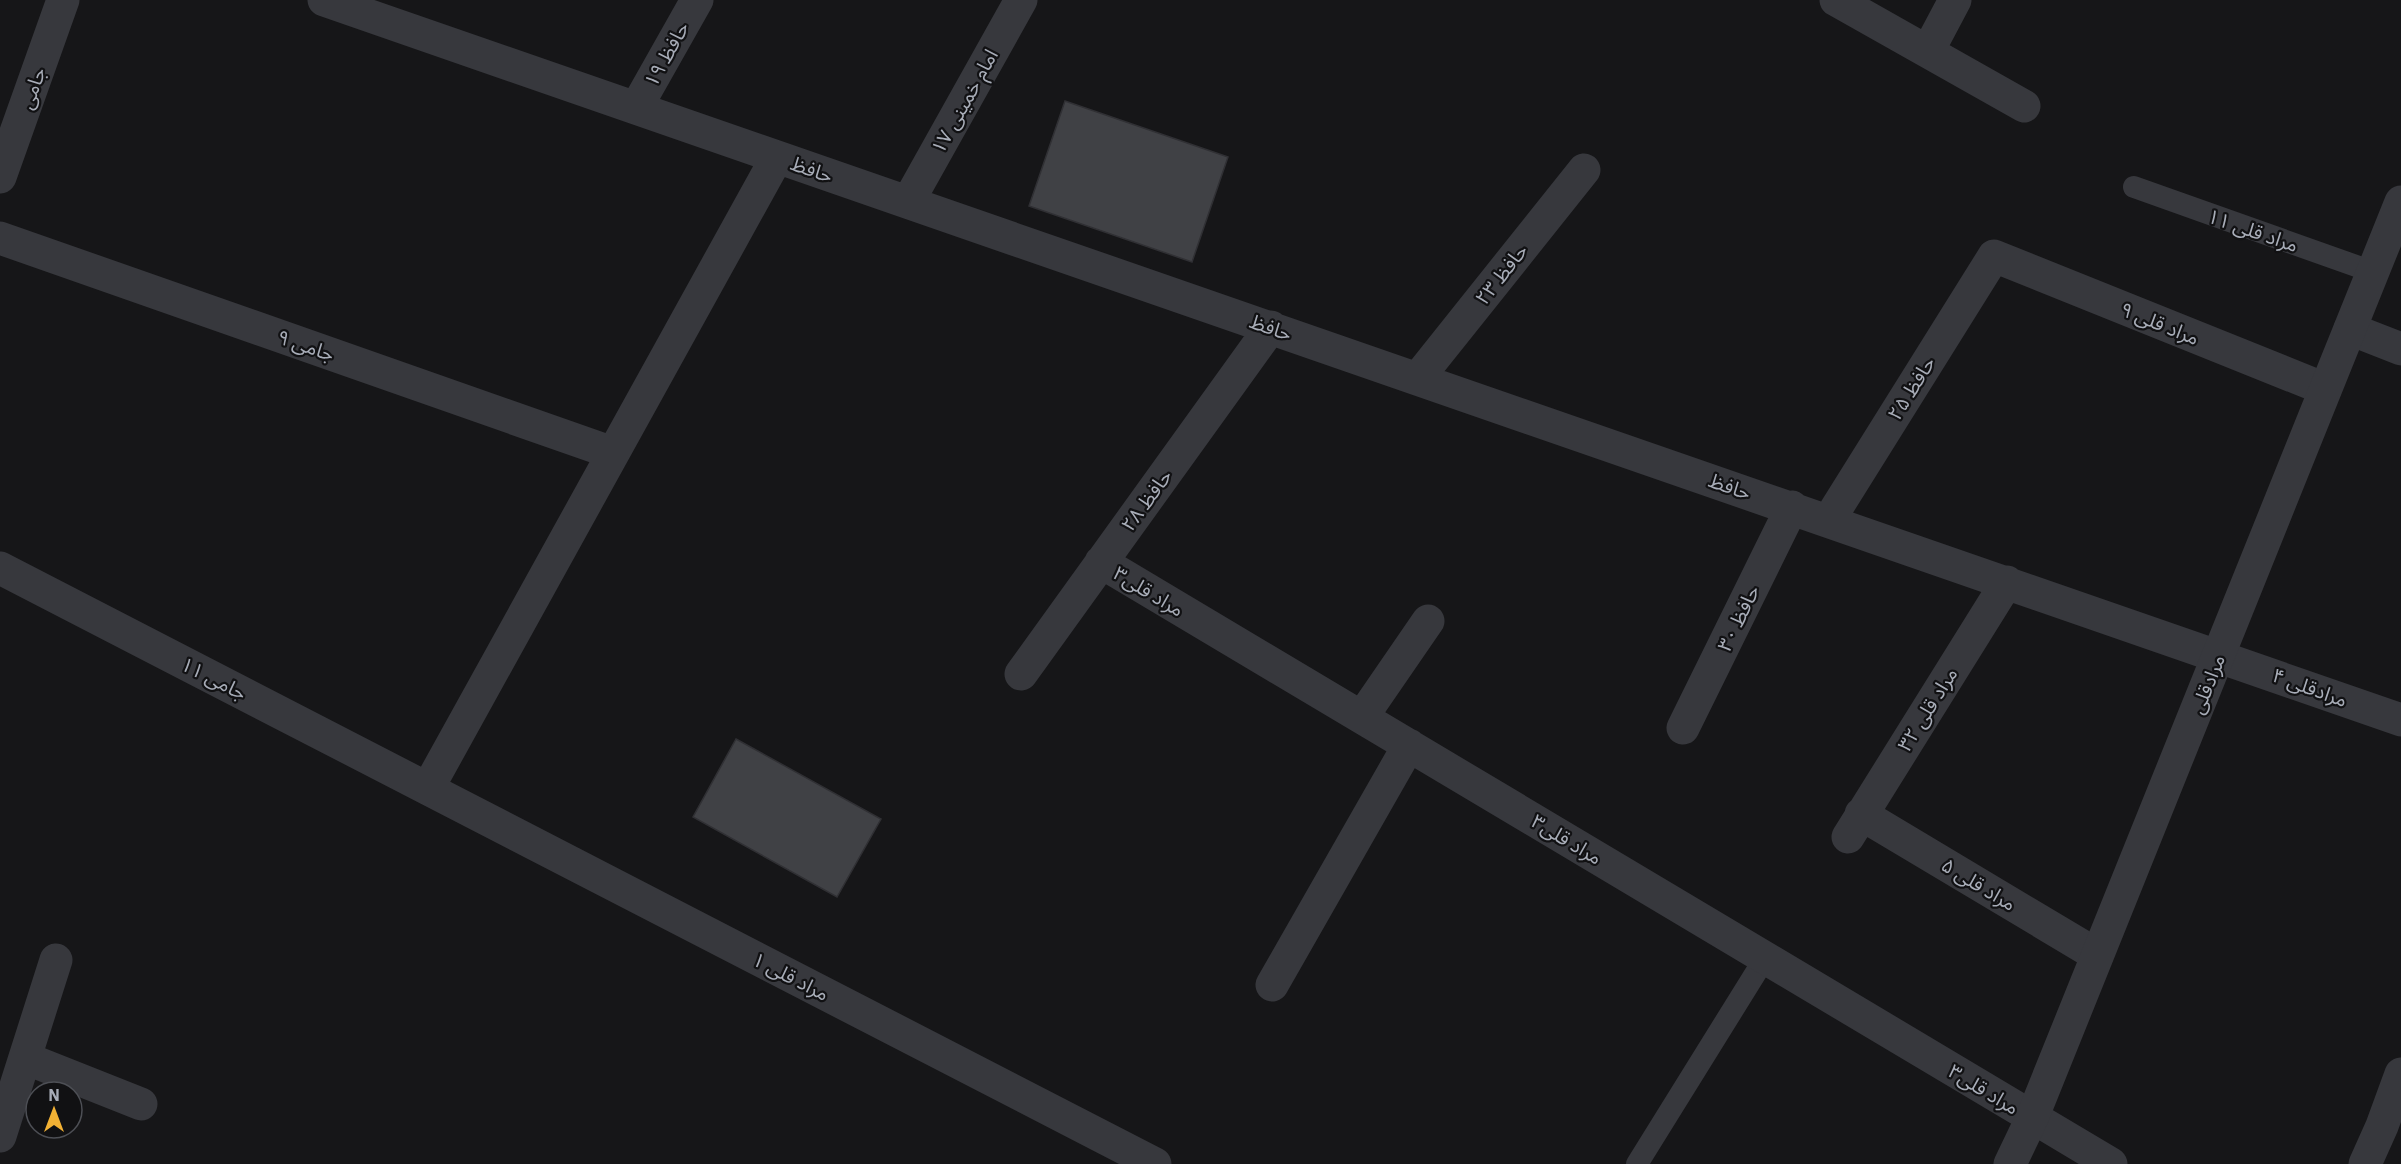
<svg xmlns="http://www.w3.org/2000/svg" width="2401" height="1164" font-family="'IBM Plex Sans','Noto Sans Arabic',sans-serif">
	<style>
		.building { fill: #404145; stroke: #303034; stroke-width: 1.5 }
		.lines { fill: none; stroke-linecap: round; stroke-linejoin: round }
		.service { stroke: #37383d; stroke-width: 22 }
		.minor { stroke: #37383d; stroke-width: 33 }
		.tertiary { stroke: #37383d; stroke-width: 33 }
		.labels { text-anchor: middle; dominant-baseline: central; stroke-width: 4.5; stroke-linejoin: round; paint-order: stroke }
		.street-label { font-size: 20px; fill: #a8adb8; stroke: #111113 }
	</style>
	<rect width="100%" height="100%" fill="#161618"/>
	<!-- building -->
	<path class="building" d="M1065 101 1228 157 1192 262 1029 206Z
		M736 739 881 819 837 897 693 817Z"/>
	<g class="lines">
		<!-- service -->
		<path class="service" d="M2134 187 2373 272
			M1637 1164 1765 958"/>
		<!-- minor -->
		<path class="minor" d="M324 0 2401 720
			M1836 0 2024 106
			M1928 51 1955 0
			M636 108 697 0
			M908 202 1021 0
			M0 238 613 453
			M2350 329 2401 349
			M1418 378 1584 170
			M1829 520 1994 256 2325 389
			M1101 562 2111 1164
			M0 568 1155 1164
			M1021 674 1271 327
			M1362 717 1428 621
			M1683 728 1792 507
			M428 788 777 157
			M1861 814 2097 955
			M1848 837 2007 582
			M1272 985 1409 745
			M25 1058 141 1104
			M0 1136 56 960
			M2365 1164 2382 1126 2401 1074"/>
		<!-- tertiary -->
		<path class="tertiary" d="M0 177 63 0
			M2010 1164 2032 1118 2401 202"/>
	</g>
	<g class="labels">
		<!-- street labels -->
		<g class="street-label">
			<text transform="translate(666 54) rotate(-61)">حافظ ۱۹</text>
			<text transform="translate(32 88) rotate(-70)">جامی</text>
			<text transform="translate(964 101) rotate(-61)">امام خمینی ۱۷</text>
			<text transform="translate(812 169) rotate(19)">حافظ</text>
			<text transform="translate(2253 230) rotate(19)">مراد قلی ۱۱</text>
			<text transform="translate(1501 274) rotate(-52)">حافظ ۲۳</text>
			<text transform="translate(2160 323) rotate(22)">مراد قلی ۹</text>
			<text transform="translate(1271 327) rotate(19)">حافظ</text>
			<text transform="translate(306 345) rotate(19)">جامی ۹</text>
			<text transform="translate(1911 388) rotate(-58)">حافظ ۲۵</text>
			<text transform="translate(1730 486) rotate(19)">حافظ</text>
			<text transform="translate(1146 500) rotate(-54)">حافظ ۲۸</text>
			<text transform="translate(1149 591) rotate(31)">مراد قلی۳</text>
			<text transform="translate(1738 618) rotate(-64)">حافظ ۳۰</text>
			<text transform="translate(214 678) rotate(27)">جامی ۱۱</text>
			<text transform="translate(2207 684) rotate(-68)">مرادقلی</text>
			<text transform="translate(2310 687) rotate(20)">مرادقلی ۴</text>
			<text transform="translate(1927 709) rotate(-58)">مراد قلی ۳۲</text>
			<text transform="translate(1567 839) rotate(31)">مراد قلی۳</text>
			<text transform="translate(1979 884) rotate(31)">مراد قلی ۵</text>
			<text transform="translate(791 976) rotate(27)">مراد قلی ۱</text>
			<text transform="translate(1984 1089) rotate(31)">مراد قلی۳</text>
		</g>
	</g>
	<!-- north arrow -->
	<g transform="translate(54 1110)"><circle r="28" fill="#111113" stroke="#4d4f55" stroke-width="1.5"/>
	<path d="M0-4.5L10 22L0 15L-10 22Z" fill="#f2b134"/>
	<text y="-9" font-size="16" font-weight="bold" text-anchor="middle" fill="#a8adb8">N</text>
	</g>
</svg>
